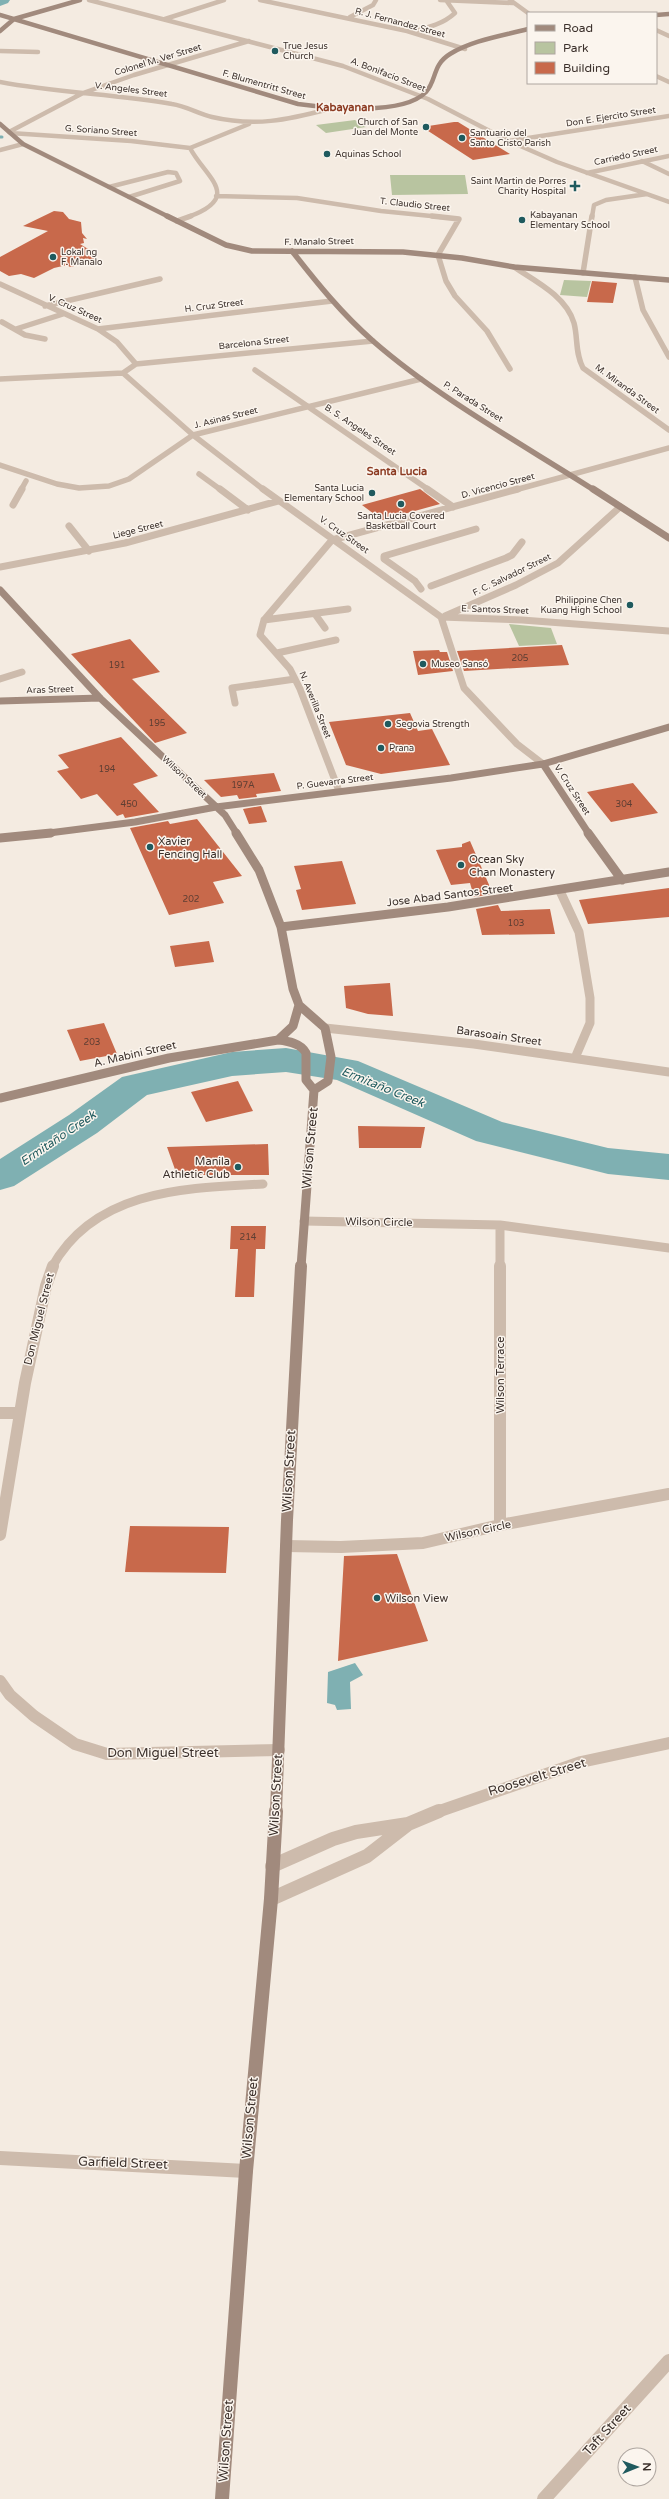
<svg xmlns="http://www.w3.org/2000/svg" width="669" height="2499" font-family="'Varela Round',sans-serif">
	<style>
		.green { fill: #b8c4a0 }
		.water { fill: #7fb0b2 }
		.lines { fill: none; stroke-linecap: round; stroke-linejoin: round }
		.stream { stroke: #7fb0b2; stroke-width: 3 }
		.river { fill: #7fb0b2; fill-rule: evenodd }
		.building { fill: #c8694b }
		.street-far5 { stroke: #cdbbac; stroke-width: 4.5 }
		.street-far4 { stroke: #cdbbac; stroke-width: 5.5 }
		.street-far3 { stroke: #cdbbac; stroke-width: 7 }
		.street-far2 { stroke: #cdbbac; stroke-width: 9 }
		.street-far1 { stroke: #cdbbac; stroke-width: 12 }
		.street { stroke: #cdbbac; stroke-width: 14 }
		.secondary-far5 { stroke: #a18a7d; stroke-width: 4.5 }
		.secondary-far4 { stroke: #a18a7d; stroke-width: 5.5 }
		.secondary-far3 { stroke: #a18a7d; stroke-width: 7 }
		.secondary-far2 { stroke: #a18a7d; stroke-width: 9 }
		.secondary-far1 { stroke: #a18a7d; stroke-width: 12 }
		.secondary { stroke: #a18a7d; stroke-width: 14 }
		.poi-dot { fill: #1f5a5e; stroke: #fbf5ee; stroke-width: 1.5 }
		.labels { text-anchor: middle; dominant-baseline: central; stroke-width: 3; stroke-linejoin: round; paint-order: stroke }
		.far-street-label { font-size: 9px; fill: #3b302b; stroke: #fbf5ee }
		.far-poi-label { font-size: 9px; fill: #3b302b; stroke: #fbf5ee; text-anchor: start }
		.number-label { font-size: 9px; fill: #5e3e33 }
		.far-quarter-label { font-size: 11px; font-weight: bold; fill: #8c3b22; stroke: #fbf5ee }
		.poi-label { font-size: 11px; fill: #3b302b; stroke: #fbf5ee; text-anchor: start }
		.street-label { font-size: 11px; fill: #3b302b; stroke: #fbf5ee }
		.water-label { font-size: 12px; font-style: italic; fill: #1f5a5e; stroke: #fbf5ee }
		.near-street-label { font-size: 13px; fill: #3b302b; stroke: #fbf5ee }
	</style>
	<rect width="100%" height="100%" fill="#f4ebe1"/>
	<!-- green -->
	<path class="green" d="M355 120 366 127 326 133 316 125Z
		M390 175H465L468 194 392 195Z
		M564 280 591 281 587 297 560 295Z
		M509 624 551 628 557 644 519 646Z"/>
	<!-- water -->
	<path class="water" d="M355 1663 363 1675 350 1682 351 1709 337 1710 335 1705 327 1703 328 1672Z"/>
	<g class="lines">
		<!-- stream -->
		<path class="stream" d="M0 137H2"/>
		<!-- river -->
		<path class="river" d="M0 0H10L8 3 0 6Z
			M286 1048 358 1061 502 1122 608 1148 669 1154V1180L608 1174 476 1141 337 1080 286 1072 232 1076 147 1095 97 1133 14 1186 0 1190V1159L69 1115 122 1077 232 1052Z"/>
	</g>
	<!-- building -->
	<path class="building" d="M454 122H458L510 154 473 160 422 127Z
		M54 211 63 212 69 219 81 222 82 233 87 239 83 238 84 243 80 244 98 255 93 256 99 260 70 267 67 265 54 268 34 278 21 274 9 276 0 271V257L48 231 23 226Z
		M592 281 617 283 613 303 587 302Z
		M420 489 440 504 382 520 362 505Z
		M130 639 160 672 132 679 187 733 155 743 71 654Z
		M562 645 569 665 464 671 457 651Z
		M439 650 440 652H447L453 671 418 675 413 651Z
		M410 713 418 731 432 729 450 765 381 774 346 765 329 722Z
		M121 737 158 776 133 784 159 812 125 818 123 814 117 816 97 794 81 799 57 771 69 768 58 755Z
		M274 773 281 791 256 794 257 797 239 799 237 795 221 797 204 780Z
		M633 783 658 813 611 822 587 792Z
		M261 806 267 822 249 824 243 809Z
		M197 819 242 876 213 882 224 903 169 915 130 828 168 821 170 824Z
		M470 841 493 894 474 897 470 883 451 885 436 850 462 847V844Z
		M342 861 356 904 302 910 296 890 301 889 294 866Z
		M669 888V917L588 924 579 900Z
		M498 905 501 911 550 909 555 934 482 935 476 909Z
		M209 941 214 962 175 967 170 946Z
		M390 983 393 1016 368 1014 346 1008 344 986Z
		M104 1023 117 1054 80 1061 67 1030Z
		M238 1081 253 1111 206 1122 191 1092Z
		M358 1126 425 1127 421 1148H359Z
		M268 1144 269 1175H177L167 1147Z
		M231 1226H266L265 1249H256L254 1297H235L238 1249H230Z
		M130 1526 229 1527 226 1573 125 1572Z
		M397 1554 428 1641 338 1661 344 1556Z"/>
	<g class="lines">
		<!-- street-far5 -->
		<path class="street-far5" d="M89 0 343 66 428 99 509 141 557 162 669 202
			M260 0 407 31 465 49
			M440 0 513 3
			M510 0 528 13
			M350 17 373 5 376 0
			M165 19 224 0
			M656 30 669 36
			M410 32C426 28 442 25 455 13L446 0
			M0 51 38 52
			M656 76 669 82
			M0 82C57 93 115 94 172 104 186 106 199 114 212 117 255 127 287 120 329 109
			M9 132 83 93 134 75 249 41
			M10 133 131 141 190 148 249 124
			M509 141 669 116
			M0 150 23 144
			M642 161 669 174
			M587 173 669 156
			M109 187 168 172 176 173 180 181 129 197
			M216 196 297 198 381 211 441 217
			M188 217C244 197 205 177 190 148
			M592 217 594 205 606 200 647 194"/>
		<!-- street-far4 -->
		<path class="street-far4" d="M432 216 459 219 438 255 446 281 455 296 487 331 510 369
			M177 221 191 216
			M514 267C535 281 566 296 574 323 578 338 575 353 583 368L669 430
			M583 273 592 216
			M635 277 643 310 669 357
			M0 284 98 329 117 342 136 364 123 373 193 435 264 490
			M45 306 160 279
			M2 322 25 335 45 339
			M16 329 63 314
			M98 329 332 301
			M136 364 373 341
			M255 370 429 490
			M0 379 123 373
			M0 465 57 484 79 488 109 486 129 479 193 435 421 379
			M199 474 221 490
			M21 490 26 481
			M515 490 669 448"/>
		<!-- street-far3 -->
		<path class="street-far3" d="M220 489 248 510
			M263 489 441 617 464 688 517 744 543 764
			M427 489 453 507
			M13 505 22 489
			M69 526 89 551
			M332 540 518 489
			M332 540 264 620 260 635 290 669 300 689 339 791
			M0 567 125 543 278 501
			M431 586 506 558 512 555 522 542
			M421 589 415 581 384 559V556L476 529
			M315 614 325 628
			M445 616 516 585 558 563 620 507
			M441 617 522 620 669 631
			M264 620 348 609
			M277 653 336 640
			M0 679 22 672
			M235 703 232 688 295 679"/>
		<!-- street-far2 -->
		<path class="street-far2" d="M560 891 579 932 590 998V1023L575 1058
			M325 1028 474 1044 669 1072
			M304 1221 500 1225 669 1248
			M500 1225V1267
			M52 1267C95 1189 186 1188 263 1184"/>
		<!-- street-far1 -->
		<path class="street-far1" d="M500 1266V1525
			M0 1413H18
			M0 1535 25 1383 46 1286 53 1266
			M286 1546 341 1547 423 1543 500 1525 669 1494
			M0 1681 10 1695 34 1716 75 1744 107 1754 279 1750
			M437 1812 581 1762 669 1743"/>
		<!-- street -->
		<path class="street" d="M272 1866 333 1839 356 1832 408 1824 439 1811
			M271 1899 367 1856 407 1825
			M0 2158 246 2171
			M544 2499 669 2361"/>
		<!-- secondary-far5 -->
		<path class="secondary-far5" d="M0 15 298 104C328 108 403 116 426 92 437 80 432 65 450 54 473 40 502 36 528 29
			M656 15 669 14
			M0 31 14 19 80 0
			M0 124 23 144 169 217"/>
		<!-- secondary-far4 -->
		<path class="secondary-far4" d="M167 216 226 245 252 251 403 252 462 258 514 267 669 280
			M292 251C317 283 342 314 373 341 437 397 522 444 594 490"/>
		<!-- secondary-far3 -->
		<path class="secondary-far3" d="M593 489 669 538
			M0 590 100 698 225 815 237 834
			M0 701 100 698
			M543 764 589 834
			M41 834 135 822 216 807 451 778 543 764 669 727"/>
		<!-- secondary-far2 -->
		<path class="secondary-far2" d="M236 833 259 870 281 927 293 989 299 1005 325 1028 331 1057 328 1081 314 1090
			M588 833 622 880
			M0 838 51 833
			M281 927 448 907 669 872
			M278 1040 293 1026 299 1005
			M0 1098 169 1058 278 1040C288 1041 301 1043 306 1053V1080L314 1090 301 1267"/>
		<!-- secondary-far1 -->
		<path class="secondary-far1" d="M276 1812 287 1520 301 1266"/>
		<!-- secondary -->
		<path class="secondary" d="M222 2499 246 2171 271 1899 276 1811"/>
	</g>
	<!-- markers -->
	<g class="poi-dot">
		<circle cx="275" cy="51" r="4"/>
		<circle cx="426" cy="127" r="4"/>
		<circle cx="462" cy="138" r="4"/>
		<circle cx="327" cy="154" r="4"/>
		<path d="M573 180h4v4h4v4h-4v4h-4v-4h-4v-4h4z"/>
		<circle cx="522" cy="220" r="4"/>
		<circle cx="53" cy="257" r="4"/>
		<circle cx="372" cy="493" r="4"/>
		<circle cx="401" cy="504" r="4"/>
		<circle cx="630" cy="605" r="4"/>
		<circle cx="423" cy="664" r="4"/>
		<circle cx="388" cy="724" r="4"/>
		<circle cx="381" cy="748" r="4"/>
		<circle cx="150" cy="847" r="4"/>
		<circle cx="461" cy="865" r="4"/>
		<circle cx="238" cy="1167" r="4"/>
		<circle cx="377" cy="1598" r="4"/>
	</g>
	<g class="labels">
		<!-- far-street labels -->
		<g class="far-street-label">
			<text transform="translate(400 23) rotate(15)">R. J. Fernandez Street</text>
			<text transform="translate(158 60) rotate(-17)">Colonel M. Ver Street</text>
			<text transform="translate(388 75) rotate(21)">A. Bonifacio Street</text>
			<text transform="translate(264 85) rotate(16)">F. Blumentritt Street</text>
			<text transform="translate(131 90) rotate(7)">V. Angeles Street</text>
			<text transform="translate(611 117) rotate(-9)">Don E. Ejercito Street</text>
			<text transform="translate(101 131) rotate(4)">G. Soriano Street</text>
			<text transform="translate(626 156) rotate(-12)">Carriedo Street</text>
			<text transform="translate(415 205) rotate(6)">T. Claudio Street</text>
			<text transform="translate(319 242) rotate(-1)">F. Manalo Street</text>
			<text transform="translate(214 306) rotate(-7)">H. Cruz Street</text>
			<text transform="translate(75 309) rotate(24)">V. Cruz Street</text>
			<text transform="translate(254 343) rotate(-6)">Barcelona Street</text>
			<text transform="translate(627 389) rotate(36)">M. Miranda Street</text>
			<text transform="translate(473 402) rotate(32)">P. Parada Street</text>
			<text transform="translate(226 418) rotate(-14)">J. Asinas Street</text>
			<text transform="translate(360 430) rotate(34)">B. S. Angeles Street</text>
			<text transform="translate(498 486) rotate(-15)">D. Vicencio Street</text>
			<text transform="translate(138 530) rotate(-14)">Liege Street</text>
			<text transform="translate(344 535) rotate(35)">V. Cruz Street</text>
			<text transform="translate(512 575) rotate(-26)">F. C. Salvador Street</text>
			<text transform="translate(495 610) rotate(2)">E. Santos Street</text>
			<text transform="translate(50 690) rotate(-2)">Aras Street</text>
			<text transform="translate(315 705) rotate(68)">N. Averilla Street</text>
			<text transform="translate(184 777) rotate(43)">Wilson Street</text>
			<text transform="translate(335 782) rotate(-7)">P. Guevarra Street</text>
			<text transform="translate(572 790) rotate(57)">V. Cruz Street</text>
		</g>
		<!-- far-poi labels -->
		<g class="far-poi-label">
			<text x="283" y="46">True Jesus<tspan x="283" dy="10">Church</tspan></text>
			<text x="418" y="122" text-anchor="end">Church of San<tspan x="418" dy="10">Juan del Monte</tspan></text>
			<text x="470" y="133">Santuario del<tspan x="470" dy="10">Santo Cristo Parish</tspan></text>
			<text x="335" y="154">Aquinas School</text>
			<text x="566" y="181" text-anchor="end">Saint Martin de Porres<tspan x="566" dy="10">Charity Hospital</tspan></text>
			<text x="530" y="215">Kabayanan<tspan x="530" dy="10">Elementary School</tspan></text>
			<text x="61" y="252">Lokal ng<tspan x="61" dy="10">F. Manalo</tspan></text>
			<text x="364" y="488" text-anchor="end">Santa Lucia<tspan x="364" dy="10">Elementary School</tspan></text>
			<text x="401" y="516" text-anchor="middle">Santa Lucia Covered<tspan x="401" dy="10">Basketball Court</tspan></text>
			<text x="622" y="600" text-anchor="end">Philippine Chen<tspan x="622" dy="10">Kuang High School</tspan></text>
			<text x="431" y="664">Museo Sansó</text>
			<text x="396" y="724">Segovia Strength</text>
			<text x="389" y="748">Prana</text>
		</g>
		<!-- number labels -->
		<g class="number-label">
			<text x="520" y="658">205</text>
			<text x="117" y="665">191</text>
			<text x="157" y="723">195</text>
			<text x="107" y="769">194</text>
			<text x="243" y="785">197A</text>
			<text x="129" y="804">450</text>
			<text x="624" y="804">304</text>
			<text x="191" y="899">202</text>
			<text x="516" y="923">103</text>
			<text x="92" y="1042">203</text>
			<text x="248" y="1237">214</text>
		</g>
		<!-- far-quarter labels -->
		<g class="far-quarter-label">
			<text x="345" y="107">Kabayanan</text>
			<text x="397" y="471">Santa Lucia</text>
		</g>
		<!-- poi labels -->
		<g class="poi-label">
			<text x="158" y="841">Xavier<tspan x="158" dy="13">Fencing Hall</tspan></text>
			<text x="469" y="859">Ocean Sky<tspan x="469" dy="13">Chan Monastery</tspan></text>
			<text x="230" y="1161" text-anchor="end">Manila<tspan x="230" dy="13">Athletic Club</tspan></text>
			<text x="385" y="1598">Wilson View</text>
		</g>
		<!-- street labels -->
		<g class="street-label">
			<text transform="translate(450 895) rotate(-7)">Jose Abad Santos Street</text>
			<text transform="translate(499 1036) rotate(8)">Barasoain Street</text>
			<text transform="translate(135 1054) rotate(-13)">A. Mabini Street</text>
			<text transform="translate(379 1222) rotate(1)">Wilson Circle</text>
			<text transform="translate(39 1319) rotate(-76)">Don Miguel Street</text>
			<text transform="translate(500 1375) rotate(-90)">Wilson Terrace</text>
			<text transform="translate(478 1531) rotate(-12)">Wilson Circle</text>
		</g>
		<!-- water labels -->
		<g class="water-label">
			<text transform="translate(383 1087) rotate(22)">Ermitaño Creek</text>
			<text transform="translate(58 1138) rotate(-34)">Ermitaño Creek</text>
		</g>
		<!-- near-street labels -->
		<g class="near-street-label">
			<text transform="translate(310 1148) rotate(-85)">Wilson Street</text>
			<text transform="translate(289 1471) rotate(-87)">Wilson Street</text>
			<text x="163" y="1753">Don Miguel Street</text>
			<text transform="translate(537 1777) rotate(-17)">Roosevelt Street</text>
			<text transform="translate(276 1795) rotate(-87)">Wilson Street</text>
			<text transform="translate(250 2118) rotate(-85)">Wilson Street</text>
			<text transform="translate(123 2163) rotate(2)">Garfield Street</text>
			<text transform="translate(607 2430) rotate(-48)">Taft Street</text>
			<text transform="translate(226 2441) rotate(-86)">Wilson Street</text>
		</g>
	</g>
	<!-- legend -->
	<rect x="527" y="12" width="130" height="72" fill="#fbf5ee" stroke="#aea6a0"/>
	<rect x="535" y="25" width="20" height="6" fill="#a18a7d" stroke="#aea6a0"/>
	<text x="563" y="32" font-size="12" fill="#3b302b">Road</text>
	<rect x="535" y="42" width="20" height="12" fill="#b8c4a0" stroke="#aea6a0"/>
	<text x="563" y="52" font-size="12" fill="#3b302b">Park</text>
	<rect x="535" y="62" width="20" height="12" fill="#c8694b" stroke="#aea6a0"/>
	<text x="563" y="72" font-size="12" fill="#3b302b">Building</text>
	<!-- north arrow -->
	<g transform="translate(637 2467) rotate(89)"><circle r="19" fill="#fbf5ee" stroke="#aea6a0"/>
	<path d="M0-3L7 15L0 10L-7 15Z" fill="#1f5a5e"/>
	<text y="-6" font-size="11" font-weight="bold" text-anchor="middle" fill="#3b302b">N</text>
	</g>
</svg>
